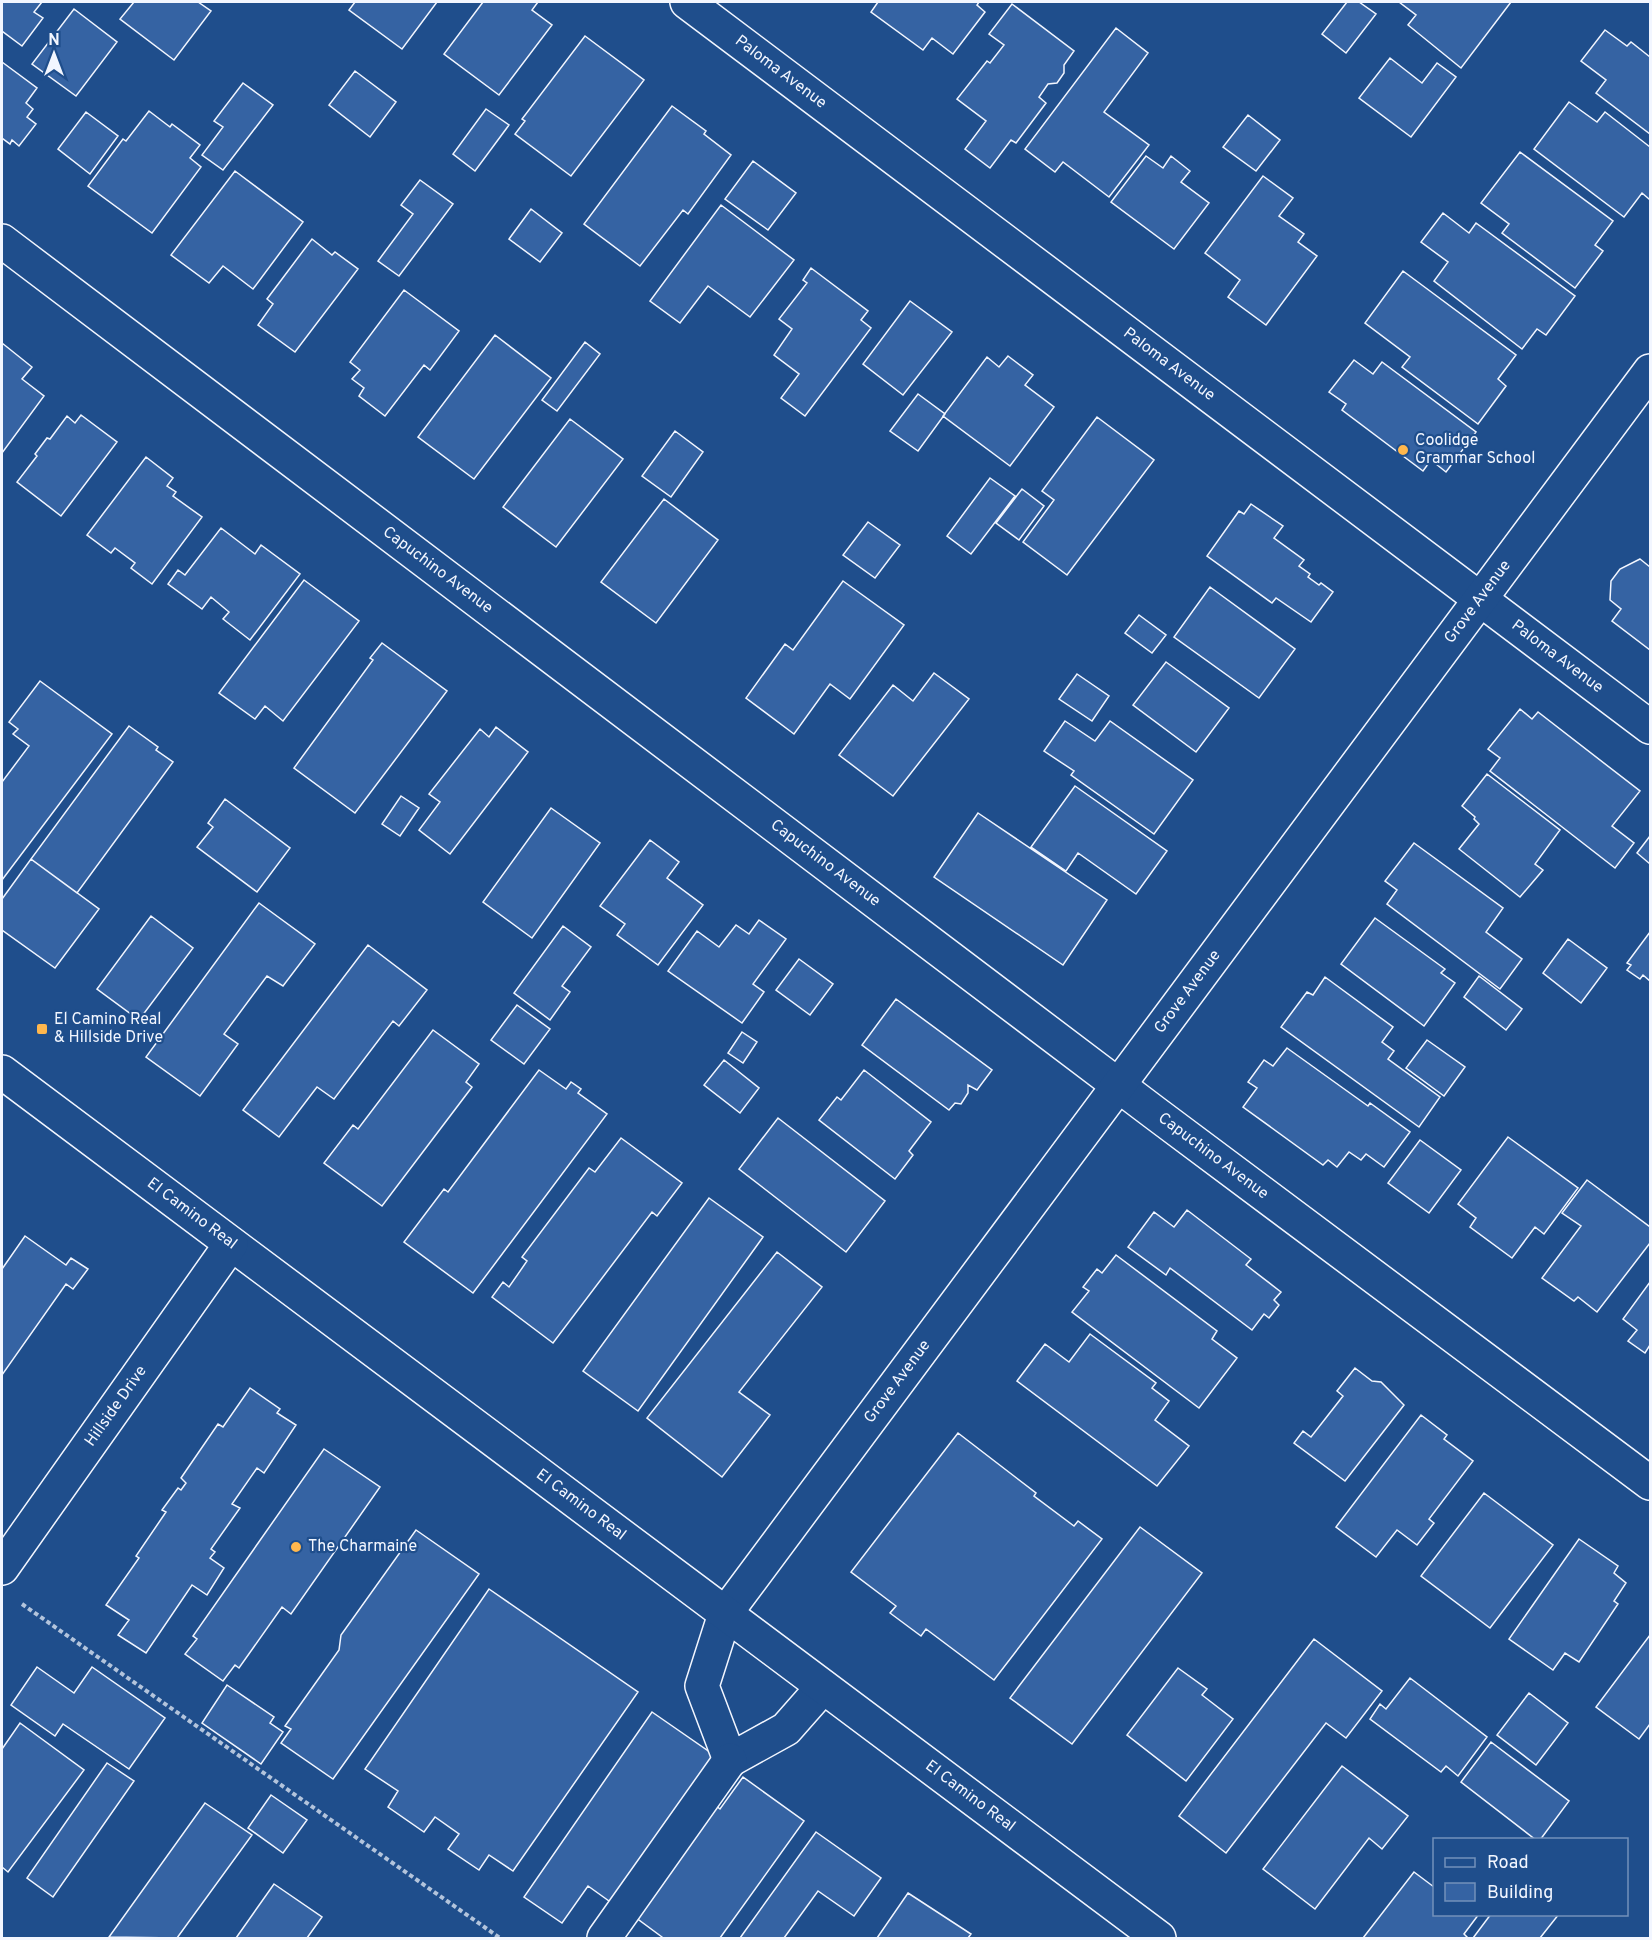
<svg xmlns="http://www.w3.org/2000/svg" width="1652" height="1940" font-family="Overpass,sans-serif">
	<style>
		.building { fill: #3563a3; stroke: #f2f6ff; stroke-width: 1.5 }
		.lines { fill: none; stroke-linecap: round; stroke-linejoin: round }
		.minor-casing { stroke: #f2f6ff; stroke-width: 36 }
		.major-casing { stroke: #f2f6ff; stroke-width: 36 }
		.path { stroke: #b3c4dc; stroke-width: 4; stroke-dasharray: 4.5 3; stroke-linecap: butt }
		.minor { stroke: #1f4e8c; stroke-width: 33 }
		.major { stroke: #1f4e8c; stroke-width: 33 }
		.poi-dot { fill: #ffb74d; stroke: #1f4e8c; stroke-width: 2 }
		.labels { text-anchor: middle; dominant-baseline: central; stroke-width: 4.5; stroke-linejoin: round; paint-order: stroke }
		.street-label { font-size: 16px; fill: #f2f6ff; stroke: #1f4e8c }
		.poi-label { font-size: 16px; fill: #f2f6ff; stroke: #1f4e8c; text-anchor: start }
	</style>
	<rect width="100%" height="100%" fill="#1f4e8c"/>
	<!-- building -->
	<path class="building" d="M2 2H42L34 12 43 18 22 46 2 31Z
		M134 2H198L211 11 174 60 120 19Z
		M355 2H437L402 49 349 10Z
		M483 2H538L532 10 552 25 499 95 444 54Z
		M878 2H979L977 5 985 12 953 54 932 38 923 50 871 12Z
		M1347 2H1359L1376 14 1346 53 1322 34Z
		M1399 2H1511L1461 68 1408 25 1416 15Z
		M1012 4 1074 51 1064 65V73L1057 83 1048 84 1039 97 1046 103 1016 143 1011 140 990 168 965 149 986 121 957 99 987 61 990 63 1004 45 989 34Z
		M74 9 117 42 76 96 32 64Z
		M1116 28 1148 53 1104 112 1149 145 1109 197 1063 162 1055 172 1025 149Z
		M1605 30 1627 46 1631 42 1650 57V134L1596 93 1606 80 1581 61Z
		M585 36 644 80 571 176 515 134 525 121 522 119Z
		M1390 58 1422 83 1437 63 1456 77 1411 137 1359 98Z
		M2 62 37 88 26 103 33 109 27 117 36 124 19 146 12 140 10 144 2 138Z
		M355 71 396 102 370 137 329 105Z
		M243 83 273 105 223 170 202 155 223 127 214 121Z
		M1569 102 1597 122 1605 112 1650 147V198L1649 199 1642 193 1624 217 1534 149Z
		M672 106 706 131 704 134 731 155 688 214 683 210 640 266 584 224Z
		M486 109 509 125 475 171 453 154Z
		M149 111 170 127 172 124 200 145 190 158 201 167 152 233 88 186 123 139 126 141Z
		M86 112 118 136 90 174 58 149Z
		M1248 115 1280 140 1256 171 1223 147Z
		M1520 152 1613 221 1595 245 1603 251 1575 288 1502 233 1509 224 1481 203Z
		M1146 156 1163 168 1171 156 1190 171 1181 182 1209 203 1174 249 1111 202Z
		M753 161 796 193 768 230 725 199Z
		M235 171 303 222 253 289 223 266 209 283 171 255Z
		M1263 176 1293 198 1279 216 1304 234 1298 242 1317 256 1266 325 1228 297 1240 280 1205 253Z
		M420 180 453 204 399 276 378 261 413 214 401 205Z
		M721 205 794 260 750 317 708 286 680 323 650 301Z
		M531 209 562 233 540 262 509 239Z
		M1443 213 1469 233 1476 223 1575 296 1546 335 1537 329 1522 349 1434 281 1448 262 1421 242Z
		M312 239 332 255 335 252 358 269 295 352 258 325 273 304 267 299Z
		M811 268 868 311 861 320 871 328 805 416 781 398 799 374 774 355 792 329 779 319 807 283 803 280Z
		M1403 271 1516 355 1498 379 1506 386 1478 424 1402 367 1410 357 1365 323Z
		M404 290 459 331 430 370 424 365 385 416 359 396 364 388 352 379 360 370 350 362Z
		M910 301 952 332 903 395 863 364Z
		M495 335 551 378 474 479 418 437Z
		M585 342 600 354 557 411 542 400Z
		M2 343 32 367 22 379 44 396 2 453Z
		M1008 356 1033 375 1025 385 1054 407 1010 466 943 416 987 357 999 367Z
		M1354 360 1373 374 1382 362 1476 432 1446 472 1431 460 1423 471 1342 410 1346 404 1329 392Z
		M918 394 945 414 918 451 890 431Z
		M81 415 117 442 61 516 17 482 37 456 35 454 47 438 50 439 67 416 75 423Z
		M1097 417 1154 460 1067 575 1023 542 1054 500 1042 491Z
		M570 419 623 459 556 547 503 507Z
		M675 431 703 452 671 497 642 476Z
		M146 457 173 478 167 486 176 492 173 496 202 517 152 584 131 568 135 563 115 548 111 553 87 535Z
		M990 478 1015 496 971 554 947 536Z
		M1022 489 1044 506 1019 540 996 523Z
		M664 499 718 540 656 623 601 582Z
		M1251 504 1283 526 1274 538 1304 560 1299 566 1310 574 1308 577 1319 585 1321 583 1333 592 1311 622 1276 598 1272 603 1207 556 1239 511 1244 514Z
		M868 522 900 545 875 578 843 555Z
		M221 528 255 554 261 545 300 574 250 640 223 619 229 612 211 597 202 609 168 584 178 570 185 575Z
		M1640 559 1650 567V650L1612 621 1621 609 1610 600 1611 581 1620 569Z
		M304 580 359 621 283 721 265 706 255 719 219 693Z
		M843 581 904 625 850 699 830 684 794 734 746 698 785 644 793 650Z
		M1210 587 1295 649 1259 698 1174 637Z
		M1139 615 1166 635 1152 653 1125 633Z
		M382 643 447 691 355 813 294 768 373 660 370 658Z
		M1166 662 1229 708 1196 752 1133 705Z
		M934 673 969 699 893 796 839 755 893 685 913 701Z
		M1077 674 1109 696 1092 721 1059 699Z
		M40 681 112 734 2 880V782L29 746 13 734 18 729 9 722Z
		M1520 709 1532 719 1538 712 1640 791 1612 826 1634 843 1615 868 1490 771 1500 758 1488 749Z
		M1065 721 1095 741 1110 721 1193 780 1154 834 1071 775 1074 771 1044 751Z
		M129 726 158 747 156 750 173 762 77 893 31 859Z
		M496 727 528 752 450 854 419 830 440 802 429 794 480 729 489 737Z
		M1487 774 1560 830 1535 864 1543 870 1520 897 1459 849 1479 824 1474 819 1475 817 1462 806Z
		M1075 786 1167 851 1136 894 1078 853 1066 871 1031 847Z
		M401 796 419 808 400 836 382 824Z
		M225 799 290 848 257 892 197 847 213 827 208 823Z
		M551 808 600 843 532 938 483 902Z
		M978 813 1107 900 1063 965 934 877Z
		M1650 836V864L1637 853Z
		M650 840 679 862 667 878 703 905 658 965 617 935 625 924 600 906Z
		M1414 843 1503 908 1486 932 1522 959 1500 989 1387 904 1397 890 1385 881Z
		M31 859 99 909 55 968 2 930V899Z
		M259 903 315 944 283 986 267 976 224 1034 238 1044 200 1096 146 1057Z
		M151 916 193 948 139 1020 97 989Z
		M1375 918 1445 969 1441 973 1455 983 1424 1026 1341 964Z
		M759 920 786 939 753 984 764 992 742 1023 668 971 697 931 719 947 736 925 749 934Z
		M563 926 591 947 562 986 570 992 550 1020 514 993Z
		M1650 932V981L1643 975 1640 979 1627 970 1631 965 1627 963Z
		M1568 939 1607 968 1581 1003 1543 973Z
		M368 945 427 990 399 1026 393 1021 334 1099 317 1087 279 1137 243 1110Z
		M799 959 833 984 810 1015 776 990Z
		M1479 976 1522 1009 1506 1030 1464 997Z
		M1325 977 1393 1027 1382 1042 1394 1051 1388 1059 1440 1097 1419 1127 1281 1027 1307 992 1313 995Z
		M896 999 992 1070 977 1090 968 1085V1093L961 1104 955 1103 949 1110 862 1045Z
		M517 1005 550 1029 524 1064 491 1040Z
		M433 1030 479 1064 466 1082 472 1087 382 1206 324 1163 353 1125 358 1129Z
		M742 1032 757 1042 743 1063 728 1053Z
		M1427 1040 1465 1067 1444 1096 1406 1068Z
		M1287 1048 1368 1106 1370 1103 1410 1132 1384 1167 1366 1154 1361 1160 1349 1152 1337 1167 1328 1160 1323 1165 1243 1107 1257 1088 1248 1082 1264 1060 1273 1066Z
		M724 1060 759 1088 740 1113 704 1085Z
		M539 1070 566 1089 571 1082 581 1089 578 1093 607 1114 473 1293 404 1242 444 1189 448 1192Z
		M864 1070 931 1122 909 1151 913 1155 895 1179 819 1120 837 1097 841 1100Z
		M778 1118 885 1201 846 1252 739 1169Z
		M1508 1137 1578 1188 1544 1234 1535 1227 1512 1258 1470 1227 1476 1218 1458 1204Z
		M621 1138 682 1183 657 1216 652 1212 553 1343 492 1297 503 1282 509 1287 527 1261 522 1257 589 1168 595 1172Z
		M1420 1140 1461 1170 1429 1213 1388 1183Z
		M1587 1180 1650 1227V1243L1597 1312 1578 1297 1574 1301 1542 1278 1581 1226 1562 1213Z
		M709 1198 763 1237 638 1411 583 1371Z
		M1187 1210 1251 1259 1246 1265 1281 1292 1274 1300 1279 1305 1269 1318 1264 1314 1252 1330 1170 1268 1166 1275 1128 1247 1154 1212 1174 1227Z
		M25 1236 66 1265 71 1258 88 1269 73 1289 66 1284 2 1375V1269Z
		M777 1252 822 1287 739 1392 770 1415 722 1477 647 1418Z
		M1116 1255 1217 1331 1212 1339 1237 1358 1199 1408 1072 1312 1089 1291 1083 1287 1097 1269 1102 1273Z
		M1650 1282V1345L1645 1353 1628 1341 1637 1330 1623 1319Z
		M1090 1334 1156 1383 1152 1388 1169 1401 1155 1420 1189 1446 1157 1486 1017 1381 1045 1344 1069 1362Z
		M1355 1368 1372 1381 1381 1382 1404 1405 1345 1481 1294 1443 1303 1431 1311 1437 1343 1396 1337 1391Z
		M250 1388 280 1409 277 1413 296 1425 264 1473 257 1468 232 1504 240 1508 211 1549 215 1552 210 1558 224 1568 207 1595 192 1585 146 1653 118 1635 129 1620 106 1605 139 1558 136 1556 166 1512 162 1510 178 1488 181 1490 186 1483 181 1478 218 1424 223 1427Z
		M1421 1415 1447 1435 1444 1439 1473 1461 1429 1519 1434 1523 1417 1545 1397 1530 1376 1557 1336 1527Z
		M958 1433 1036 1493 1034 1496 1074 1526 1078 1521 1102 1539 994 1680 926 1629 921 1636 890 1613 896 1606 851 1572Z
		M324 1449 380 1487 291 1614 282 1607 239 1668 235 1665 223 1681 185 1654 197 1639 193 1636Z
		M1484 1493 1553 1545 1490 1628 1421 1576Z
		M1140 1527 1202 1573 1072 1744 1010 1698Z
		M416 1530 479 1574 333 1779 281 1743 291 1729 285 1726 339 1650 341 1635Z
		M1579 1539 1618 1566 1614 1573 1626 1583 1614 1601 1618 1604 1579 1662 1565 1653 1553 1670 1509 1639Z
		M489 1589 638 1692 513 1871 489 1855 479 1870 448 1849 459 1834 435 1817 424 1832 388 1807 398 1791 365 1769Z
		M1650 1635V1724L1639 1739 1596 1707Z
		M1314 1639 1382 1691 1346 1738 1326 1723 1226 1853 1179 1816Z
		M37 1667 74 1693 92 1667 165 1718 129 1769 63 1724 55 1736 11 1705Z
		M1178 1668 1207 1689 1202 1695 1233 1719 1186 1781 1127 1735Z
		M1410 1678 1487 1737 1458 1776 1446 1766 1441 1772 1370 1719 1380 1704 1386 1709Z
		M227 1685 274 1717 270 1723 283 1732 261 1764 202 1723Z
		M1529 1693 1568 1723 1536 1765 1497 1735Z
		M652 1712 714 1755 616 1906 588 1886 562 1923 524 1897Z
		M20 1723 84 1770 8 1872 2 1867V1749Z
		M1491 1742 1569 1801 1540 1840H1536L1461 1782Z
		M107 1763 134 1781 53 1897 27 1878Z
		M1342 1766 1408 1816 1382 1849 1369 1838 1315 1909 1263 1869Z
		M743 1777 804 1821 720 1938H661L662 1937 635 1917 715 1805 720 1809Z
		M271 1795 307 1820 283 1853 248 1828Z
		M205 1803 252 1835 177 1938 109 1937Z
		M816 1832 881 1878 854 1916 818 1891 784 1938H740Z
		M1414 1872 1434 1887V1914H1479L1464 1934 1467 1937 1466 1938H1363Z
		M274 1884 322 1917 307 1938H236Z
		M908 1893 971 1934 968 1938H877Z
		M1491 1914H1559L1540 1938H1473Z"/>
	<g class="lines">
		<!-- minor casing -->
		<g class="minor-casing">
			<g id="minor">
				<path id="s1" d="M687 2 1650 727"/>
				<path id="s2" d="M2 241 1155 1113 1650 1483"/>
				<path id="s3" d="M823 1687 786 1729 730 1760 702 1686 725 1614 1650 371"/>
				<path d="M604 1938 730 1760"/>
			</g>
		</g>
		<!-- major casing -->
		<g class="major-casing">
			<g id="major">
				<path id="s4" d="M2 1072 1159 1938"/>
				<path id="s5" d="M2 1568 231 1244"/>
			</g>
		</g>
		<!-- path -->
		<path class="path" d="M22 1604 500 1938"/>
		<!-- minor -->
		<use href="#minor" class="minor"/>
		<!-- major -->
		<use href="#major" class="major"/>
	</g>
	<!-- markers -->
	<g class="poi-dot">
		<circle cx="1403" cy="450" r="6"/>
		<rect x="36" y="1023" width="12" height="12" rx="3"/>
		<circle cx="296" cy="1547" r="6"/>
	</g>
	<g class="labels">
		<!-- street labels -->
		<g class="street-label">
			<text stroke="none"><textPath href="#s1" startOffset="117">Paloma Avenue</textPath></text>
			<text stroke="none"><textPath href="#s1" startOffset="603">Paloma Avenue</textPath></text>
			<text stroke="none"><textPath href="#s2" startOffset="546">Capuchino Avenue</textPath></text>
			<text stroke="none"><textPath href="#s3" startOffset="1536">Grove Avenue</textPath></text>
			<text stroke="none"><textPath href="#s1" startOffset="1089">Paloma Avenue</textPath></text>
			<text stroke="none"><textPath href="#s2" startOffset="1032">Capuchino Avenue</textPath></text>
			<text stroke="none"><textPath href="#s3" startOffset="1050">Grove Avenue</textPath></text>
			<text stroke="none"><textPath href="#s2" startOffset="1518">Capuchino Avenue</textPath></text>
			<text stroke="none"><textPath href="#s4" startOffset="237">El Camino Real</textPath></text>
			<text stroke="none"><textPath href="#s3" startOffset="564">Grove Avenue</textPath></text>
			<text stroke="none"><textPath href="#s5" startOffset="198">Hillside Drive</textPath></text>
			<text stroke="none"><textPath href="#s4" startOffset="723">El Camino Real</textPath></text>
			<text stroke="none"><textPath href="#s4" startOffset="1209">El Camino Real</textPath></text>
		</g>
		<!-- poi labels -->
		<g class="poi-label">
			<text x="1415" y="441">Coolidge<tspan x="1415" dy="18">Grammar School</tspan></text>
			<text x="54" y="1020">El Camino Real<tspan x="54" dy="18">&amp; Hillside Drive</tspan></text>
			<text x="308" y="1547">The Charmaine</text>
		</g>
	</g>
	<!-- border -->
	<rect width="1652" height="1940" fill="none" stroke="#f2f6ff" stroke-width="6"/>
	<!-- legend -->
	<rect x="1433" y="1838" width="195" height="78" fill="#1f4e8c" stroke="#7391ba" stroke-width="1.5"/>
	<rect x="1445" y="1858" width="30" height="9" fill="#1f4e8c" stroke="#7391ba" stroke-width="1.5"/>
	<text x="1487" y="1868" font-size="18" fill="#f2f6ff">Road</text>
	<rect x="1445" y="1883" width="30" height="18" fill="#3563a3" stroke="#7391ba" stroke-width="1.5"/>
	<text x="1487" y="1898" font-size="18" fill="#f2f6ff">Building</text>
	<!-- north arrow -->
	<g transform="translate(54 54)" stroke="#1f4e8c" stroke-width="4.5" paint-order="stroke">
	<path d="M0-4.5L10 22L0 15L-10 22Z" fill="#f2f6ff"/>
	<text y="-9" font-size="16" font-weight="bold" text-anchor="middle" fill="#f2f6ff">N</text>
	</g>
</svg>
